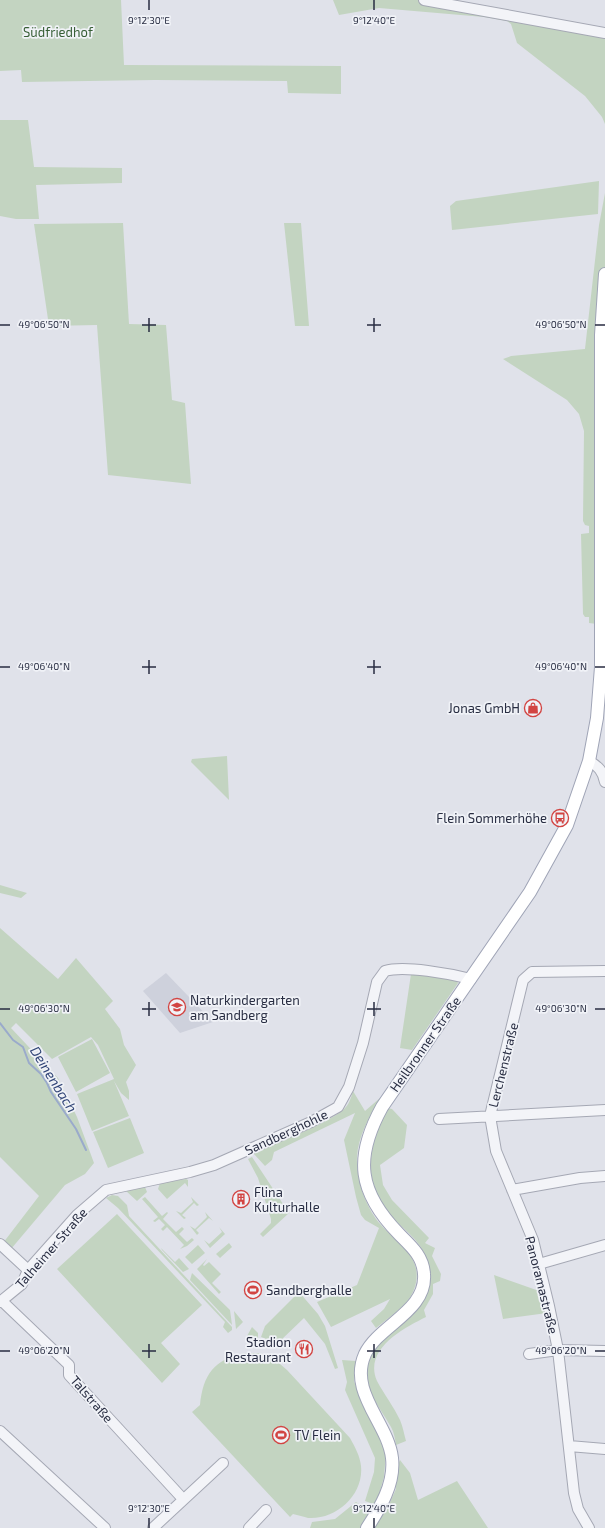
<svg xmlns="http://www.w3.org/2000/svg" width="605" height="1528" font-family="'Exo 2',sans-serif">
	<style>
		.built { fill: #ced1dc }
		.green { fill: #c3d4c1 }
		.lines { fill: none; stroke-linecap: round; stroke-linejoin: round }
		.stream { stroke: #9aaacb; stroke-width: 2 }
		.minor-casing { stroke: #a5a8b4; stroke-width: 12 }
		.major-casing { stroke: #9fa4b6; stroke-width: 14 }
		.minor { stroke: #f3f4f8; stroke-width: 10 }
		.major { stroke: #fff; stroke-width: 12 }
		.ticks { fill: none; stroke: #282d42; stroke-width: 1.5 }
		.labels { text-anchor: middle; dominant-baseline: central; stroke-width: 3.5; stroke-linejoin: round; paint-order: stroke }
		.park-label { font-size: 13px; fill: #365e35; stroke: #f0f2f7 }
		.poi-label { font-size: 13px; fill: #282d42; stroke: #f0f2f7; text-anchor: start }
		.street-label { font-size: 13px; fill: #282d42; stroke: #f0f2f7 }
		.water-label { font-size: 14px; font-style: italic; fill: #314577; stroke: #f0f2f7 }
		.ticks-label { font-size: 10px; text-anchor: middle; fill: #282d42; stroke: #f0f2f7; stroke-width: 3.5; stroke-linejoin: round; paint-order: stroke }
	</style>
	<rect width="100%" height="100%" fill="#e0e2ea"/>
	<!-- built -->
	<path class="built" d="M166 973 213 1022 180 1033 143 991Z"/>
	<!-- green -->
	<path class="green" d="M0 0H121L124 65 341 66V94L288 93 287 81 155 80 22 82 21 70 0 71Z
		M333 0H453L605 28V124L602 117 585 96 517 43 511 24 507 21 484 17 379 8 339 15Z
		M0 120H28L34 167 122 168V183L36 185 39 219H16L0 216Z
		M599 181 598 214 452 230 450 206 456 201Z
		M605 193V625L589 623V617H585L583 614 581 534 589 533V526L585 525 583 521 584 431 579 414 567 400 503 359 511 356 585 349 599 225Z
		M123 223 129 324 166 325 172 400 185 403 191 484 108 475 97 325 49 326 34 224Z
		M284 223H301L309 326H295Z
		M227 756 229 800 191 762 192 759Z
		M0 885 27 893 21 898 0 893Z
		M0 928 58 979 76 958 113 1001 105 1009 120 1029 124 1045 136 1065 126 1082 129 1091V1100L121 1093 114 1081 129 1116 92 1131 77 1094 114 1079 98 1045 91 1037 52 1059 16 1023 11 1028 58 1078 77 1117 94 1163 85 1174 65 1185 11 1249 3 1243 39 1196 0 1157Z
		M411 974 456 980 458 983 412 1050 400 1048Z
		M92 1039 110 1073 76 1092 58 1057Z
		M353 1091 365 1111 380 1098C370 1116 358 1136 357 1157 356 1178 364 1202 376 1219 394 1243 428 1256 413 1292 407 1306 388 1318 376 1328L371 1321 384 1309 390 1299 331 1327 317 1302 357 1285 379 1228 365 1220 361 1215 356 1197 344 1140 355 1113 274 1152 272 1160 265 1166 253 1153C278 1142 323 1126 343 1110 349 1105 351 1098 353 1091Z
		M387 1108 392 1109 407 1125 404 1148 380 1165 383 1185 392 1200 429 1238 425 1243 435 1248 432 1256 441 1274 440 1281 433 1284V1294L424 1310 426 1317C404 1328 363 1349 377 1381 384 1394 394 1407 400 1420 403 1427 404 1434 406 1441L396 1445C395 1439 394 1432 391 1427 382 1410 366 1393 367 1372 369 1328 438 1319 429 1268 426 1248 413 1237 399 1224 361 1187 366 1152 387 1108Z
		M130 1118 144 1153 108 1168 93 1132Z
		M252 1157 289 1213 263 1237 260 1234 271 1223V1219L258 1178 248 1159Z
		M186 1179 188 1180V1187L185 1183 167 1199 158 1189 160 1183Z
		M145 1187 147 1192 137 1201 126 1191Z
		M112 1195 118 1196 127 1205 129 1216 232 1327V1330L228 1333 223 1327 225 1322 118 1208 106 1198Z
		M145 1197 162 1216 167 1212 168 1213 163 1219 176 1232 182 1227 184 1229 179 1234 187 1242 192 1238 194 1240 187 1246 180 1249 184 1245 167 1227 163 1231 161 1229 165 1225 159 1219 155 1222 153 1221 158 1217 142 1199Z
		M191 1197 199 1205 197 1206 194 1203 182 1215 186 1218 184 1219 176 1211 181 1213 193 1202Z
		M205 1212 213 1221 209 1218 196 1230 199 1233 197 1235 190 1226 195 1229 207 1217Z
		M117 1214 202 1305 161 1343 180 1364 162 1383 57 1269Z
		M219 1227 225 1234 210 1248 204 1240 209 1244 222 1232Z
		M229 1243 232 1247 220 1258 216 1254Z
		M198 1245 205 1253 192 1264 185 1257Z
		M161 1248 175 1262 179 1258 189 1269 183 1272 162 1250Z
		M207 1259 203 1265 204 1266 209 1262 221 1274 212 1283 221 1292 219 1294 197 1269Z
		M192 1273 230 1310 232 1325 190 1280Z
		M494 1275 542 1292 547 1313 503 1319Z
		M299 1292 318 1314 325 1326 338 1368 335 1369 325 1344 304 1318 278 1343 261 1337 265 1326Z
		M234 1311 243 1322 236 1329Z
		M252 1327 258 1333V1338L247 1336Z
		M245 1353H259L273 1358 287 1370 350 1438C355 1447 360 1456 361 1466 364 1495 336 1520 308 1518 304 1517 298 1515 293 1514L290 1517 192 1412 200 1405C203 1375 214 1359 245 1353Z
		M342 1360 356 1361 354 1381 360 1398 386 1452 384 1477 376 1505 365 1501 374 1472 375 1458 345 1390 347 1382Z
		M400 1460 410 1473 418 1500 457 1481 488 1528H374L387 1509 396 1489 393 1477Z
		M356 1502 371 1512 360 1528H310L312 1522 335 1519Z"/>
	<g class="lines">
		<!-- stream -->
		<path class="stream" d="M0 1023 13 1040 23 1047 29 1063 41 1074 47 1083 51 1092 76 1129 86 1150"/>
		<!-- minor casing -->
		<g class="minor-casing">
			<path id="minor" d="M424 0 605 33
				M589 761C598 766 603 771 605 782
				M439 1119 605 1110
				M512 1190 580 1178 605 1176
				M0 1244 28 1270
				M539 1264 605 1245
				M2 1301 69 1365V1375L183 1499
				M0 1302 22 1284 28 1270 77 1215 106 1190 190 1172 214 1165 311 1122 338 1107 349 1087 363 1043 377 982 385 971C404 965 451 974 471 979
				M529 1354 558 1350 605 1351
				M0 1431 105 1528
				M569 1446 605 1449
				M153 1528 223 1463
				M249 1528 266 1510
				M589 1528 578 1509 574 1493 558 1350 549 1306 533 1240 496 1151 490 1116 523 980 532 972 605 971"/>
		</g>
		<!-- major casing -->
		<g class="major-casing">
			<path id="major" d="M367 1528C380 1508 395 1484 392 1458 388 1423 348 1392 365 1354 379 1325 427 1311 424 1274 423 1256 411 1246 399 1234 358 1192 354 1158 382 1107L530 892 567 825 589 761 597 718 601 667V335L605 274"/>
		</g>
		<!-- minor -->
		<use href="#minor" class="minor"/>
		<!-- major -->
		<use href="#major" class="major"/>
	</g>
	<!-- ticks -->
	<path class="ticks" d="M149 0V10M374 0V10M149 318V332M374 318V332M0 325H10M142 325H156M367 325H381M595 325H605M149 660V674M374 660V674M0 667H10M142 667H156M367 667H381M595 667H605M149 1002V1016M374 1002V1016M0 1009H10M142 1009H156M367 1009H381M595 1009H605M149 1344V1358M374 1344V1358M0 1351H10M142 1351H156M367 1351H381M595 1351H605M149 1518V1528M374 1518V1528"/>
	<!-- icons -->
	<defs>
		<g id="shop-ring" transform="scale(0.9)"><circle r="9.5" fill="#f0f2f7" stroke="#d24442" stroke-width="1.5"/><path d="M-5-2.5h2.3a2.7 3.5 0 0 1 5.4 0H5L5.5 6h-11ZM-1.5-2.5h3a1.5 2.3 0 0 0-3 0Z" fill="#d24442"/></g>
		<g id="bus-ring" transform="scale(0.9)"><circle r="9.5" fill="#f0f2f7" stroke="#d24442" stroke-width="1.5"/><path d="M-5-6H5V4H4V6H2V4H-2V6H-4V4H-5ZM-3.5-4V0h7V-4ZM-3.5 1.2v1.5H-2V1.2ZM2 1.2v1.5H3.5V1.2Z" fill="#d24442"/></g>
		<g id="school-ring" transform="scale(0.9)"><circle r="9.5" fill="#f0f2f7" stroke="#d24442" stroke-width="1.5"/><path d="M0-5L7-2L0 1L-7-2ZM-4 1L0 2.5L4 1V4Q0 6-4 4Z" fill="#d24442"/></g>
		<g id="building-ring" transform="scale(0.9)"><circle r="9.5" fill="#f0f2f7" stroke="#d24442" stroke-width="1.5"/><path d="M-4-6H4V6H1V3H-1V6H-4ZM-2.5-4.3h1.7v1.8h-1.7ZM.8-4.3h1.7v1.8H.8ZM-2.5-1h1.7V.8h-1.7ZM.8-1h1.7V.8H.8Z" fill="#d24442"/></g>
		<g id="stadium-ring" transform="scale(0.9)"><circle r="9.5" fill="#f0f2f7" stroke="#d24442" stroke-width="1.5"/><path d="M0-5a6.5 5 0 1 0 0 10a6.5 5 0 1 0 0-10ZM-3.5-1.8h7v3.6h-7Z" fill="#d24442"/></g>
		<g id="restaurant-ring" transform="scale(0.9)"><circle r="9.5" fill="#f0f2f7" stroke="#d24442" stroke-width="1.5"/><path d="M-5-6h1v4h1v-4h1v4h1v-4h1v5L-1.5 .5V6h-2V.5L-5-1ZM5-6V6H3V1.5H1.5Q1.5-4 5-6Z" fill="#d24442"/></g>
	</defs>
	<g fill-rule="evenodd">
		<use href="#shop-ring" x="533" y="708"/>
		<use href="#bus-ring" x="560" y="818"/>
		<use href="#school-ring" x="177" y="1007"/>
		<use href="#building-ring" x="241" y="1199"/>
		<use href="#stadium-ring" x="253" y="1290"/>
		<use href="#restaurant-ring" x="304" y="1349"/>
		<use href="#stadium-ring" x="281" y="1435"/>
	</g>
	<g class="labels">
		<!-- park labels -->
		<g class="park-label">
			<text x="58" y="32">Südfriedhof</text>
		</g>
		<!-- poi labels -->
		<g class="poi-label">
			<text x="520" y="708" text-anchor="end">Jonas GmbH</text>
			<text x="547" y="818" text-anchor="end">Flein Sommerhöhe</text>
			<text x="190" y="1000">Naturkindergarten<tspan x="190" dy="15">am Sandberg</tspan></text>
			<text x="254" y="1192">Flina<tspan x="254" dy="15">Kulturhalle</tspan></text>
			<text x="266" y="1290">Sandberghalle</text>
			<text x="291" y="1342" text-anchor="end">Stadion<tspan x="291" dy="15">Restaurant</tspan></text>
			<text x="294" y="1435">TV Flein</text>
		</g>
		<!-- street labels -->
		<g class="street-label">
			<text transform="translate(425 1044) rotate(-55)">Heilbronner Straße</text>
			<text transform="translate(503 1065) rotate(-76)">Lerchenstraße</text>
			<text transform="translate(286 1132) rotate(-25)">Sandberghohle</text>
			<text transform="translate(51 1248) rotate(-49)">Talheimer Straße</text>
			<text transform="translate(542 1285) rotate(76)">Panoramastraße</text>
			<text transform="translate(92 1399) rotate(49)">Talstraße</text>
		</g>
		<!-- water labels -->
		<g class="water-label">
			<text transform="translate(54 1079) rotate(58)">Deinenbach</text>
		</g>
	</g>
	<g class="ticks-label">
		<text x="149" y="24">9°12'30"E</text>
		<text x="374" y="24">9°12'40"E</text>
		<text x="44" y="328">49°06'50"N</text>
		<text x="561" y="328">49°06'50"N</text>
		<text x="44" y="670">49°06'40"N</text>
		<text x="561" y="670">49°06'40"N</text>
		<text x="44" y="1012">49°06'30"N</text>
		<text x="561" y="1012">49°06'30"N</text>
		<text x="44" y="1354">49°06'20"N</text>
		<text x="561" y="1354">49°06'20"N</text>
		<text x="149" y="1512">9°12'30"E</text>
		<text x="374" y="1512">9°12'40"E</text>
	</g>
</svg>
